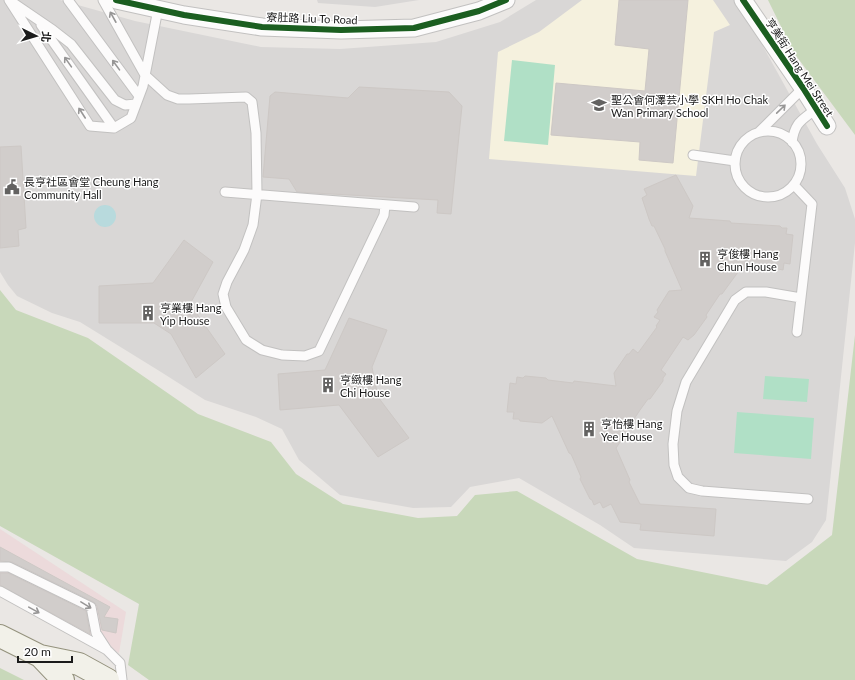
<svg xmlns="http://www.w3.org/2000/svg" width="855" height="680" font-family="Lato,'Noto Sans TC',sans-serif">
	<style>
		.residential { fill: #d9d7d6 }
		.commercial { fill: #ecdadb }
		.education { fill: #f5f1de }
		.forest { fill: #c8d8ba }
		.pitch { fill: #b0e0c6 }
		.water { fill: #b8dadd }
		.building { fill: #d1cdcb; stroke: #cdc8c5 }
		.lines { fill: none; stroke-linecap: round; stroke-linejoin: round }
		.service-casing { stroke: #c2c1c0; stroke-width: 11 }
		.minor-casing { stroke: #c2c1c0; stroke-width: 19 }
		.secondary-casing { stroke: #94927d; stroke-width: 24 }
		.service { stroke: #fcfbfb; stroke-width: 9 }
		.minor { stroke: #fcfbfb; stroke-width: 17 }
		.secondary { stroke: #f2f1e9; stroke-width: 22 }
		.cycleway-casing { stroke: #fff; stroke-width: 8 }
		.cycleway { stroke: #1b5e20; stroke-width: 6 }
		.oneway { stroke: #979696 }
		.labels { text-anchor: middle; dominant-baseline: central; stroke-width: 3; stroke-linejoin: round; paint-order: stroke }
		.street-label { font-size: 11px; fill: #1b1b1b; stroke: #fff }
		.poi-label { font-size: 11px; fill: #1b1b1b; stroke: #fff; text-anchor: start }
	</style>
	<rect width="100%" height="100%" fill="#eae7e4"/>
	<!-- residential -->
	<path class="residential" d="M0 0H60L135 21 261 47 340 49 436 42 500 22 536 0H735L743 10 817 144 845 188 855 219V243L826 520 812 542 786 561 634 548 600 525 519 478 470 487 451 507 413 508 340 495 299 460 282 429 256 417 205 400 161 372 80 322 52 313 17 296 8 285 0 272Z
		M317 0H419L375 7 318 3Z"/>
	<!-- commercial -->
	<path class="commercial" d="M0 529 126 612 119 653 0 589Z"/>
	<!-- education -->
	<path class="education" d="M582 0H713L730 25 714 32 696 176 489 159 498 52 539 32Z"/>
	<!-- forest -->
	<path class="forest" d="M768 0H855V135L794 53Z
		M0 290 16 310 88 338 198 414 271 442 296 474 343 504 418 518 457 516 475 495 517 491 637 559 767 585 832 535 855 335V680H149L128 665 139 604 0 526Z
		M0 668 24 680H0Z"/>
	<!-- pitch -->
	<path class="pitch" d="M512 60 555 65 548 145 504 141Z
		M765 376 809 379 807 402 763 399Z
		M737 412 814 418 811 459 734 453Z"/>
	<!-- water -->
	<path class="water" d="M94 216a11 11 0 1 1 22 0a11 11 0 1 1-22 0Z"/>
	<!-- building -->
	<path class="building" d="M619 0H688L673 163 639 160 640 142 551 135 556 83 645 91 649 49 615 45Z
		M359 87 449 92 462 106 451 214 437 213 438 200 297 192 289 179 263 177 270 96 275 92 348 98Z
		M21 146 26 228 18 230 19 246 0 248V147Z
		M676 175 693 206 689 218 730 221 731 223 780 226 782 228H787L786 234 793 235 790 264 784 263 783 270 778 269 776 271 741 268 722 294H720L706 315 707 317 694 335 688 340 683 337 661 370 666 374 663 378V381L650 399H648L640 410 634 419V422L616 448 630 480 629 482 640 504 716 509 714 536 640 530 641 524 620 522 611 504 603 508 600 502 594 505 592 500 590 499 580 479 581 477 575 463 571 454 569 453 552 416 542 423 520 421 519 419H513L514 412H507L510 383 516 384 517 377 523 378 525 376 546 378 548 380 573 383 574 381 616 386 614 373 627 354H629L633 349 638 353 657 327 656 326 660 320 654 317 658 312 657 310 669 291 682 290 665 251V249L654 226H652L649 219 642 198 647 195 644 189Z
		M184 240 213 262 190 304 225 354 196 378 171 334 154 323H99V286L153 283Z
		M349 318 387 330 372 367 378 397 409 438 378 457 339 405 280 410 278 374 325 370Z
		M0 547 110 607 104 617 118 619 116 633 102 630 97 606 94 602 12 562 0 561Z
		M0 573H8L86 611 90 634 0 585Z"/>
	<g class="lines">
		<!-- service casing -->
		<g class="service-casing">
			<path id="service" d="M9 0 90 126 114 128 131 118 143 86 158 9
				M68 0 139 96
				M103 0 145 75 167 95 178 99H189L246 97 252 102 256 133 257 194 253 225 244 250 227 282 223 294 226 307 246 340 262 350 282 355 305 356 319 351 384 215 385 205
				M12 2 53 30 71 44 115 100 125 105 136 104
				M41 25 114 128
				M735 164a33 33 0 1 1 66 0a33 33 0 1 1-66 0Z
				M759 132 803 88
				M792 142C795 122 801 121 816 109
				M693 155 735 161
				M794 185 812 204 797 332
				M225 192 414 207
				M801 298 766 292H746L735 300 686 382 677 411 673 444 674 465 678 477 689 488 702 491 808 499
				M0 567H9L91 607 96 633 107 650
				M0 591 107 650 120 663 122 680"/>
		</g>
		<!-- minor casing -->
		<g class="minor-casing">
			<path id="minor" d="M116 0 184 15 262 27 341 30 414 28 479 11 506 0
				M743 0 803 88 827 126"/>
		</g>
		<!-- secondary casing -->
		<g class="secondary-casing">
			<path id="secondary" d="M0 636 40 656 79 664 108 680
				M40 656 63 680"/>
		</g>
		<!-- service -->
		<use href="#service" class="service"/>
		<!-- minor -->
		<use href="#minor" class="minor"/>
		<!-- secondary -->
		<use href="#secondary" class="secondary"/>
		<!-- cycleway casing -->
		<g class="cycleway-casing">
			<path id="cycleway" d="M116 0 184 15 262 27 341 30 414 28 479 11 506 0
				M743 0 803 88 827 126"/>
		</g>
		<!-- cycleway -->
		<use href="#cycleway" class="cycleway"/>
	</g>
	<!-- one-way arrows -->
	<defs><path id="oneway-shaft" d="M-6 0H5M1.5-3L5.5 0L1.5 3" fill="none" stroke-width="1.6" stroke-linecap="round" stroke-linejoin="round"/></defs>
	<g class="oneway">
		<use href="#oneway-shaft" transform="translate(113 17) rotate(-119)"/>
		<use href="#oneway-shaft" transform="translate(68 62) rotate(-125)"/>
		<use href="#oneway-shaft" transform="translate(116 65) rotate(-126)"/>
		<use href="#oneway-shaft" transform="translate(781 109) rotate(-44)"/>
		<use href="#oneway-shaft" transform="translate(82 113) rotate(-123)"/>
		<use href="#oneway-shaft" transform="translate(86 605) rotate(31)"/>
		<use href="#oneway-shaft" transform="translate(34 610) rotate(29)"/>
	</g>
	<!-- icons -->
	<defs>
		<g id="school-bare" transform="scale(1.2)"><path d="M0-5L7-2L0 1L-7-2ZM-4 1L0 2.5L4 1V4Q0 6-4 4Z" fill="#636261" stroke="#fff" stroke-width="2.5" paint-order="stroke"/></g>
		<g id="civic-bare" transform="scale(1.2)"><path d="M-.6-6.5H3V-4.5H.6V-3L4-1V1h2V6H-6V1h2V-1L-.6-3ZM-1.2 2.5V6h2.4V2.5Z" fill="#636261" stroke="#fff" stroke-width="2.5" paint-order="stroke"/></g>
		<g id="building-bare" transform="scale(1.2)"><path d="M-4-6H4V6H1V3H-1V6H-4ZM-2.5-4.3h1.7v1.8h-1.7ZM.8-4.3h1.7v1.8H.8ZM-2.5-1h1.7V.8h-1.7ZM.8-1h1.7V.8H.8Z" fill="#636261" stroke="#fff" stroke-width="2.5" paint-order="stroke"/></g>
	</defs>
	<g fill-rule="evenodd">
		<use href="#school-bare" x="599" y="105"/>
		<use href="#civic-bare" x="12" y="187"/>
		<use href="#building-bare" x="705" y="259"/>
		<use href="#building-bare" x="148" y="313"/>
		<use href="#building-bare" x="328" y="385"/>
		<use href="#building-bare" x="589" y="429"/>
	</g>
	<g class="labels">
		<!-- street labels -->
		<g class="street-label">
			<text transform="translate(312 18) rotate(2)">寮肚路 Liu To Road</text>
			<text transform="translate(800 67) rotate(57)">亨美街 Hang Mei Street</text>
		</g>
		<!-- poi labels -->
		<g class="poi-label">
			<text x="611" y="99">聖公會何澤芸小學 SKH Ho Chak<tspan x="611" dy="13">Wan Primary School</tspan></text>
			<text x="24" y="181">長亨社區會堂 Cheung Hang<tspan x="24" dy="13">Community Hall</tspan></text>
			<text x="717" y="253">亨俊樓 Hang<tspan x="717" dy="13">Chun House</tspan></text>
			<text x="160" y="307">亨業樓 Hang<tspan x="160" dy="13">Yip House</tspan></text>
			<text x="340" y="379">亨緻樓 Hang<tspan x="340" dy="13">Chi House</tspan></text>
			<text x="601" y="423">亨怡樓 Hang<tspan x="601" dy="13">Yee House</tspan></text>
		</g>
	</g>
	<!-- north arrow -->
	<g transform="translate(36 36) rotate(95)" stroke="#ffffff" stroke-width="3" paint-order="stroke">
	<path d="M0-3L7 15L0 10L-7 15Z" fill="#1b1b1b"/>
	<text y="-6" font-size="11" font-weight="bold" text-anchor="middle" fill="#1b1b1b">北</text>
	</g>
	<!-- scale -->
	<path d="M18 656v6h54v-6" fill="none" stroke="#1b1b1b" stroke-width="2"/>
	<text x="24" y="656" font-size="12" fill="#1b1b1b" stroke="#ffffff" stroke-width="3" paint-order="stroke">20 m</text>
</svg>
